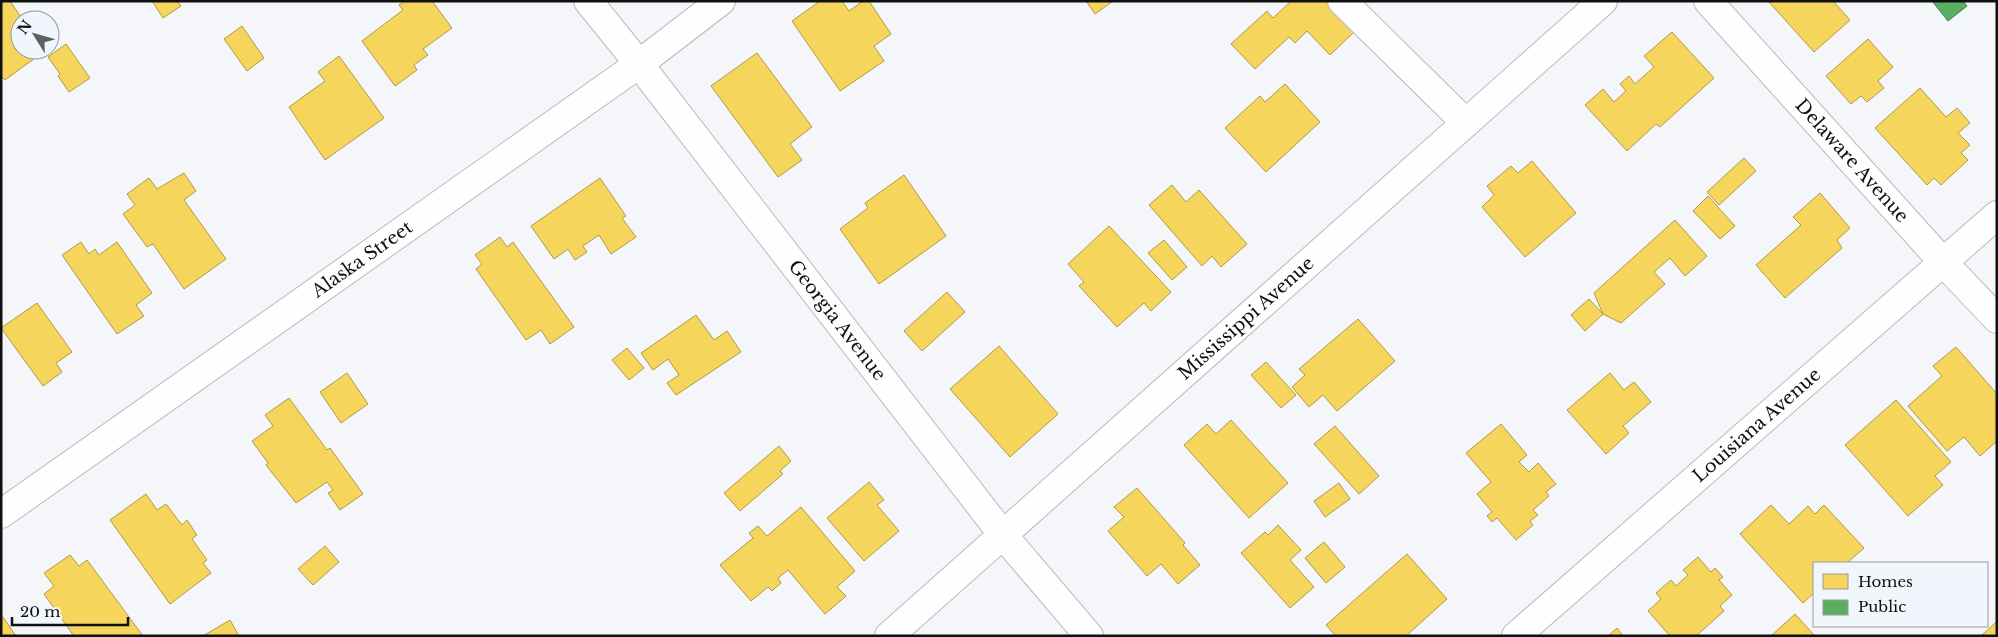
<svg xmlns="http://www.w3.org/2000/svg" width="1998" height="637" font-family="'Libre Baskerville',serif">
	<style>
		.homes { fill: #f6d55c; stroke: #b19a46 }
		.public { fill: #5aae61; stroke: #447f49 }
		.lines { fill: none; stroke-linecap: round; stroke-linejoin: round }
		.minor-casing { stroke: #b8babc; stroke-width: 30 }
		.minor { stroke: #fdfefe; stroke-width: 28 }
		.labels { text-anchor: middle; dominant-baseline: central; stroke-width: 5; stroke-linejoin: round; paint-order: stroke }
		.street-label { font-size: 18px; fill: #0f1012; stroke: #f1f6fc }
	</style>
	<rect width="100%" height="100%" fill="#f4f6f9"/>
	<!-- homes -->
	<path class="homes" d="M1 1H10L23 20H20V50H46L5 80 1 76Z
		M152 1H177L181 6 163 18Z
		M405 1H432L452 28 423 49 428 55 414 65 417 70 395 86 362 41 403 10 399 5Z
		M820 1H842L849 11 863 1H869L891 34 874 46 884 61 840 91 792 21Z
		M1086 1H1113L1095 14Z
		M1291 1H1327L1355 31 1330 55 1307 31 1295 43 1289 37 1255 69 1231 44 1267 11 1273 18Z
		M1768 1H1833L1850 20 1814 52Z
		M242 26 264 58 247 71 224 39Z
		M1672 32 1714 78 1660 127 1656 124 1627 151 1585 105 1603 89 1614 102 1626 91 1620 84 1629 76 1635 84 1654 67 1644 56Z
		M1868 39 1893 67 1878 81 1884 88 1867 102 1861 96 1851 104 1826 76Z
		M66 44 90 78 69 92 58 76 60 74 48 57Z
		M757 53 812 127 790 144 802 160 778 177 711 86Z
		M339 56 384 118 325 160 289 107 325 81 318 72Z
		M1285 84 1320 122 1266 172 1225 128 1260 96 1265 102Z
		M1920 88 1946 117 1957 108 1970 123 1958 133 1970 145 1961 153 1968 160 1941 185 1934 178 1927 185 1875 128Z
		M1744 158 1756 171 1719 205 1707 192Z
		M1532 161 1576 213 1525 257 1482 207 1494 195 1487 186 1511 166 1518 173Z
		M184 173 196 191 184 200 226 259 184 289 153 244 147 247 123 214 135 205 127 194 149 178 157 189Z
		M904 175 946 236 879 284 840 229 868 208 865 203Z
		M600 178 626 216 622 218 636 237 611 254 599 235 583 246 587 252 575 260 568 249 554 259 531 226Z
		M1172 185 1186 202 1199 190 1247 244 1221 267 1212 256 1202 266 1149 205Z
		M1820 193 1850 228 1837 240 1842 248 1785 298 1756 265 1801 225 1793 217Z
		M1708 196 1735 226 1720 239 1693 211Z
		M1675 220 1707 256 1685 276 1670 258 1654 272 1665 284 1621 323 1603 314 1594 293Z
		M1109 226 1171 292 1151 311 1144 303 1117 327 1079 286 1084 282 1068 264Z
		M500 237 507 247 513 242 574 327 550 344 541 330 526 340 476 269 482 264 475 255Z
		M1164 240 1187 267 1172 280 1148 253Z
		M81 242 89 254 95 249 99 255 117 242 152 293 136 305 144 316 117 334 62 255Z
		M947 292 965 312 922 351 904 331Z
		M1589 299 1603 314 1585 331 1571 315Z
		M37 303 72 352 56 363 62 372 43 386 1 328Z
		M696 315 714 340 727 331 741 352 676 395 667 383 679 375 668 359 653 370 641 353Z
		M1358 319 1395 361 1337 411 1323 395 1309 407 1292 387 1305 375 1299 369Z
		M999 346 1058 414 1010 457 950 389Z
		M1956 347 1997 394V441L1980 456 1964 437 1947 451 1908 406 1942 376 1933 366Z
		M627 348 644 368 629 380 612 360Z
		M1266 362 1296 395 1281 408 1251 375Z
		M347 373 368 404 341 423 320 392Z
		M1610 373 1624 390 1634 382 1651 402 1623 426 1629 433 1606 454 1567 410Z
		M289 398 327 450 330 448 363 494 340 510 328 493 333 490 327 482 296 503 266 465 268 463 252 441 273 426 265 415Z
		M1896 400 1951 462 1935 476 1943 485 1908 516 1845 445Z
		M1231 420 1288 483 1249 518 1184 445 1207 424 1216 434Z
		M1501 424 1527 455 1519 462 1529 472 1538 463 1556 484 1546 492 1549 496 1533 510 1538 515 1530 521 1533 525 1516 540 1497 518 1492 522 1487 516 1492 512 1477 494 1491 482 1466 453Z
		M1335 426 1379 476 1359 494 1314 444Z
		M779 446 791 461 780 471 783 474 740 511 724 493Z
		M869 482 884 500 877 505 899 531 864 561 827 518Z
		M1339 483 1350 499 1325 517 1314 501Z
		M1137 488 1185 543 1183 545 1200 565 1178 584 1161 564 1147 576 1108 531 1124 517 1114 507Z
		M146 494 157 510 166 504 182 525 187 520 197 535 192 539 207 560 203 563 211 573 170 604 110 520Z
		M1771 505 1789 524 1808 506 1815 514 1824 505 1864 548 1847 563H1814V593L1803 603 1740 534Z
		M801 507 855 571 837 587 846 596 825 614 788 570 778 578 781 583 772 591 768 587 751 601 720 565 753 538 749 533 758 526 767 536Z
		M1278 525 1301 550 1290 560 1314 587 1290 608 1241 553 1265 532 1268 535Z
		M1324 542 1345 567 1326 583 1305 558Z
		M325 546 339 562 313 585 298 569Z
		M1407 554 1447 599 1406 636H1336L1326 625Z
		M70 555 79 566 87 560 143 636H74L44 594 54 586 44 573Z
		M1698 557 1711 572 1715 568 1723 577 1719 580 1732 595 1720 606 1724 611 1696 636H1670L1648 611 1661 599 1656 593 1671 580 1676 586 1688 575 1683 570Z
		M1795 614 1815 636H1771Z
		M3 617 16 636H1V618Z
		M230 620 239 636H203Z
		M1997 621V636H1981Z
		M1617 628 1623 636H1608Z"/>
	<!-- public -->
	<path class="public" d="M1932 1H1963L1967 6 1948 21Z"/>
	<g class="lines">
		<!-- minor casing -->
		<g class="minor-casing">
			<g id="minor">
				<path id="s1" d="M588 1 639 64 1003 535 1089 636"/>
				<path d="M1342 1 1466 123"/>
				<path id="s2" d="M1708 1 1943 262 1997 319"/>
				<path id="s3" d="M1 514 639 64 721 1"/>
				<path id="s4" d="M889 636 1603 1"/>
				<path id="s5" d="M1516 636 1997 215"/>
			</g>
		</g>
		<!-- minor -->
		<use href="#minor" class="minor"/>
	</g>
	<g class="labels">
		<!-- street labels -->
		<g class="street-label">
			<text stroke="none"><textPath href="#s2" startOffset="215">Delaware Avenue</textPath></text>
			<text stroke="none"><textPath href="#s3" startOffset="442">Alaska Street</textPath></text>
			<text stroke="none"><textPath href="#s4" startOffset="478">Mississippi Avenue</textPath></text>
			<text stroke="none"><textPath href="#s1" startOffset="405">Georgia Avenue</textPath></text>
			<text stroke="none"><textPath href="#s5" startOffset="320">Louisiana Avenue</textPath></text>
		</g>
	</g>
	<!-- border -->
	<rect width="1998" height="637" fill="none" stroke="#0f1012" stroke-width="5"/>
	<!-- legend -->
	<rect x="1813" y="562" width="175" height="65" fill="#f1f6fc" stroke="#979a9e"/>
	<rect x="1823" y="574" width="25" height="15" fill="#f6d55c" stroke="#979a9e"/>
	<text x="1858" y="587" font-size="15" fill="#0f1012">Homes</text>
	<rect x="1823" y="600" width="25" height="15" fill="#5aae61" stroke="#979a9e"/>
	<text x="1858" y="612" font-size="15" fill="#0f1012">Public</text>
	<!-- north arrow -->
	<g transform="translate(35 35) rotate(307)"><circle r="24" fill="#f1f6fc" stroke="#979a9e"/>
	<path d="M0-4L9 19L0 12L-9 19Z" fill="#5f6063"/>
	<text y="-8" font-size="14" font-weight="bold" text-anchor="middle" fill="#0f1012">N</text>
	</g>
	<!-- scale -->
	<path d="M12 617v8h116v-8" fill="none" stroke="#0f1012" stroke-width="2.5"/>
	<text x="20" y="617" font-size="15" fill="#0f1012" stroke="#f1f6fc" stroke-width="4" paint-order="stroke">20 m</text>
</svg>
